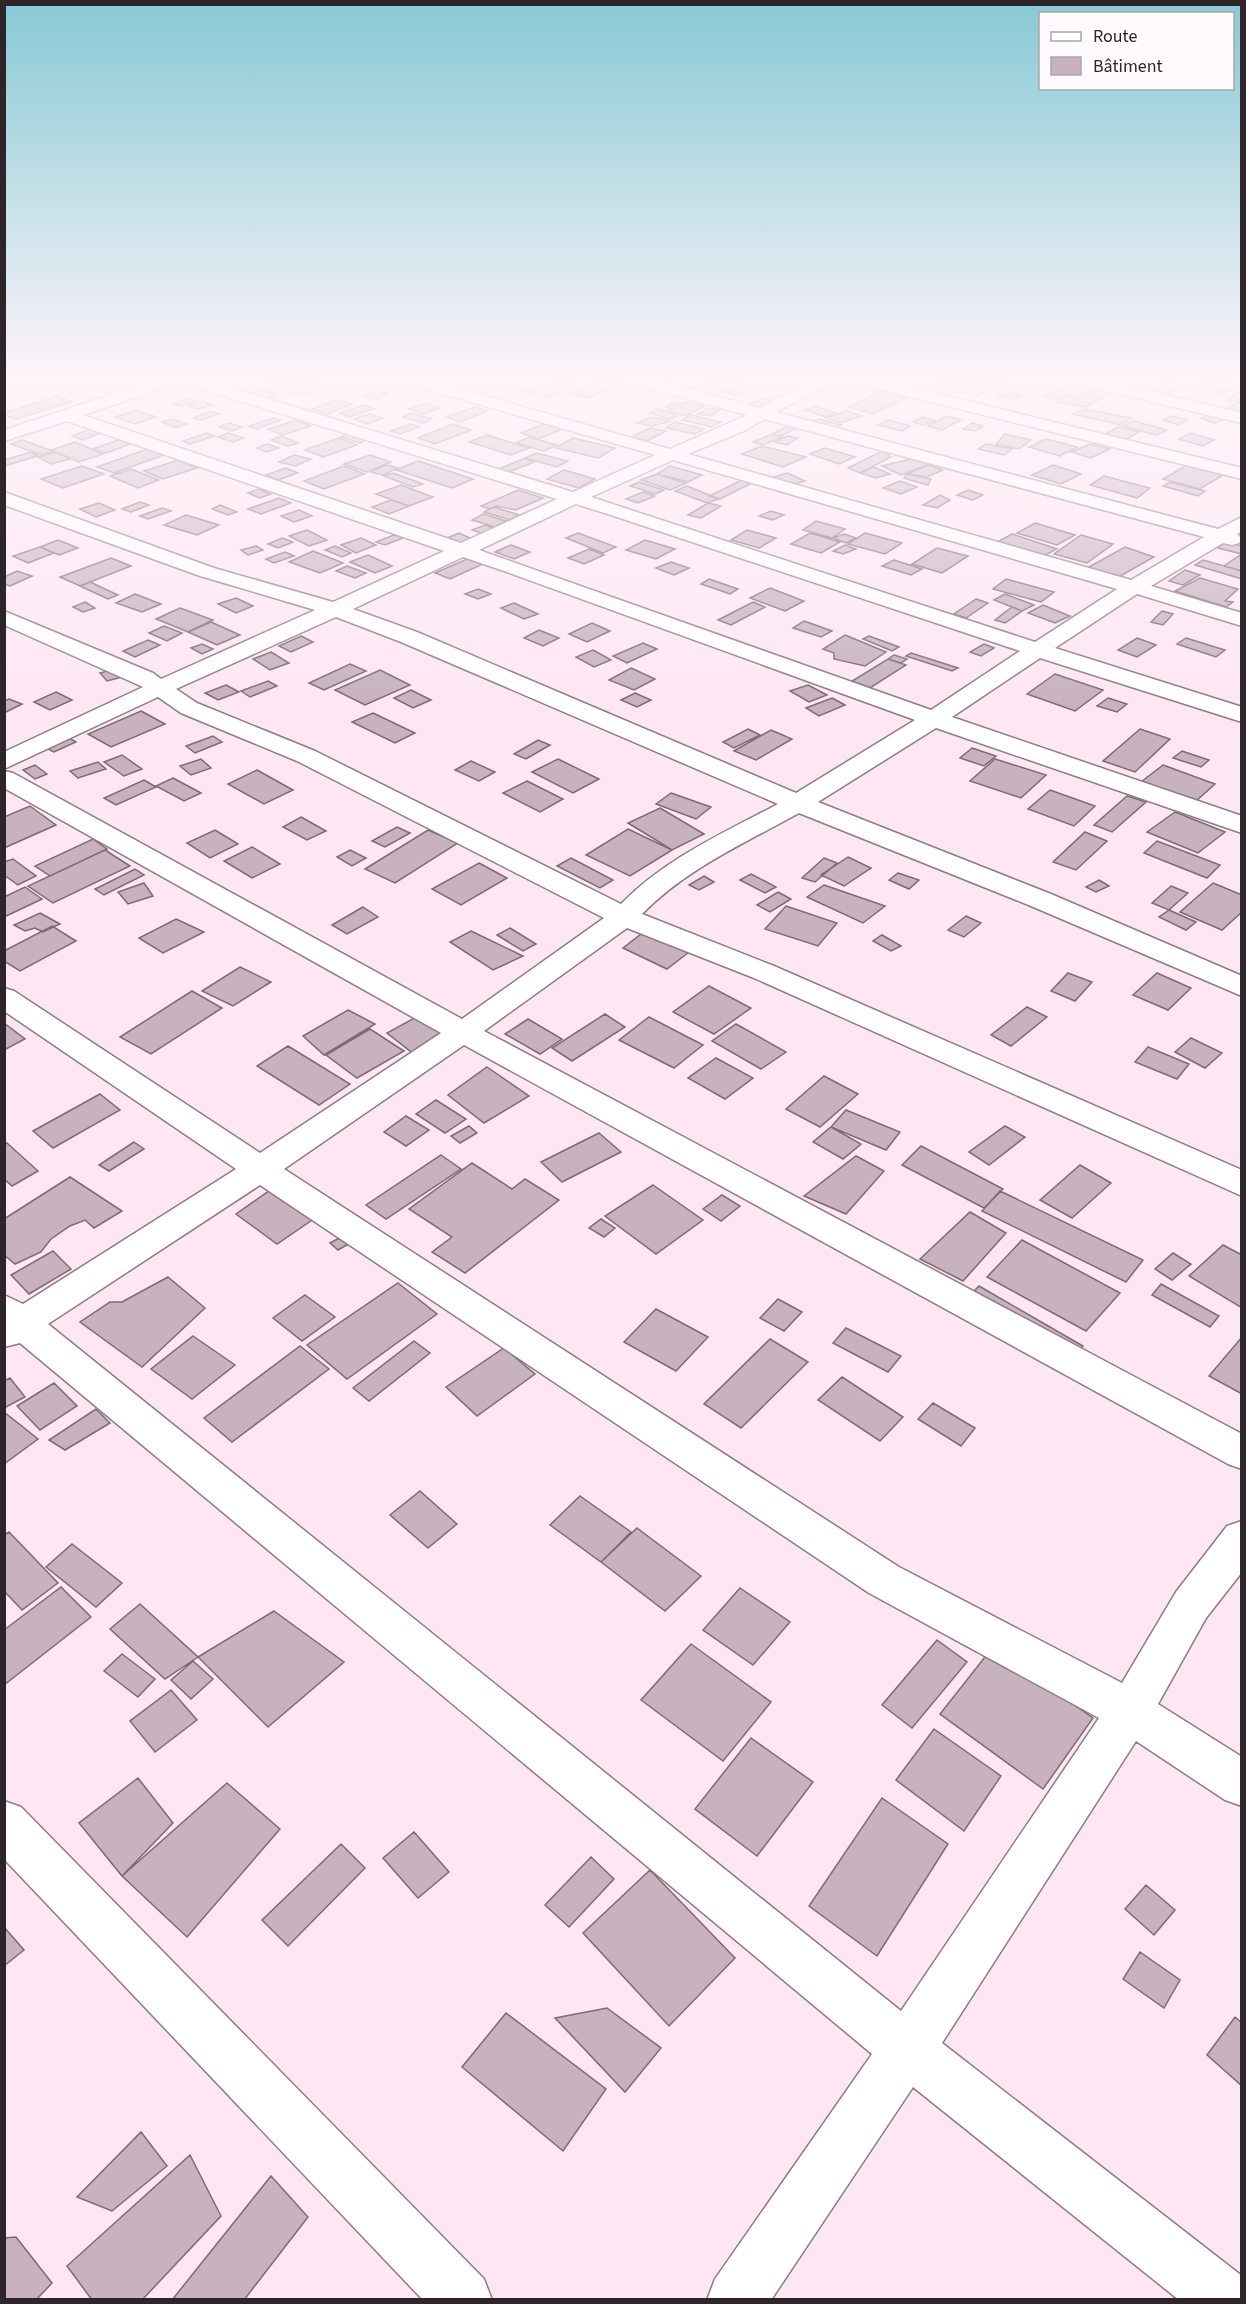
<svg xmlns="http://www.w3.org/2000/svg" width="1246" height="2304" font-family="'Source Sans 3',sans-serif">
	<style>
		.building { fill: #c7b2bd; stroke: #7d6a74; stroke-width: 1.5 }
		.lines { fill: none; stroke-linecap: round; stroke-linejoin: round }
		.minor-casing { stroke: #8e7b85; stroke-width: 3 }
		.minor { fill: #fff; fill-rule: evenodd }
	</style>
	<rect width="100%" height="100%" fill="#fee7f3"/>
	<!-- building -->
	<path class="building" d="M268 380H301L308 382 274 394 261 390 276 385 264 382Z
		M558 380H562L573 383 561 388 547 385Z
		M602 380 624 384 588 398 570 393Z
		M714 380H742L747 383 728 391 705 384Z
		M941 380H970L996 386 976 396 934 384Z
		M977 380H996L1006 383 1000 386Z
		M1200 380H1232L1219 386Z
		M1166 381 1184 385 1169 394 1142 389Z
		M315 383 324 387 298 396 288 393Z
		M1076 383 1088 386 1055 400 1043 396Z
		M1199 383 1228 391 1222 393 1193 385Z
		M698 385 726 392 716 397 688 389Z
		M535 387 558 393 548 397 524 391Z
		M740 387 749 389 735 395 726 392Z
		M1093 388 1112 392 1086 407 1058 402 1067 396H1076Z
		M261 391 275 396 266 398 252 393Z
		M375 391 388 394 376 399 363 396Z
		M882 391 907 398 873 414 848 407Z
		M1004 391 1023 395 1015 399 996 395Z
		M1240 391 1242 399 1237 402 1226 400Z
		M57 396 72 402 16 419 4 415V413Z
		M770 397 789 404 765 411 747 404Z
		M187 398 197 401 182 406 173 404Z
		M336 400 352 404 327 414 312 409Z
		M203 401 212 405 198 409 189 406Z
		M1242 401V413L1226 409Z
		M686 402 705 406 686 416 668 411 672 409 666 407 675 403 682 404Z
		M425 403 439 408 423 414 409 409Z
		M364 405 374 409 349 417 340 413Z
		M815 406 836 413 826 417 805 410Z
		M475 407 487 411 460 422 447 417Z
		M708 408 720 410 710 416 698 414Z
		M659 409 678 416 669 419 650 413Z
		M1084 409 1131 418 1121 425 1073 414Z
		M136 410 156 417 135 424 115 417Z
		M211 411 219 414 201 420 193 418Z
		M847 411 862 416 841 423 826 418Z
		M411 413 432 419 424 423 403 417Z
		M370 414 383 418 367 424 354 419Z
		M691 415 721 422 712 427 682 420Z
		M1210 415 1223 420 1214 423 1201 418Z
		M947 416 961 420 942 430 928 426Z
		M1172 416 1188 420 1179 425 1163 420Z
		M651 417 671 421 652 426 636 423Z
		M923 417 935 421 923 425 912 422Z
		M273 418 281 420 257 429 249 426Z
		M172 419 186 424 176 428 162 422Z
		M819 419 841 425 833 429 810 422Z
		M296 420 311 426 283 435 268 429Z
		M888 420 911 426 902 431 878 425Z
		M1134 421 1167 430 1156 435 1123 426Z
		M675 422 704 429 695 434 666 428Z
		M229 423 242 427 232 431 219 427Z
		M972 423 983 426 975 431 963 429Z
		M411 424 419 427 400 434 391 431Z
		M453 424 471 430 435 444 418 438Z
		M544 424 562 429 538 439 521 433Z
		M788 426 797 428 781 436 773 434Z
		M1118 427 1139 432 1122 442 1101 436Z
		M650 428 666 431 647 441 631 437Z
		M90 429 101 433 83 440 72 436Z
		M352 432 371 438 360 443 341 437Z
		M207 433 214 436 190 444 183 441Z
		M228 433 244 438 233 442 217 437Z
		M1190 433 1214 440 1203 446 1179 439Z
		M773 434 782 437 763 445 753 442Z
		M1005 434 1031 440 1019 449 996 444Z
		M487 435 529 448 511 455 469 442Z
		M282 436 298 443 288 446 271 440Z
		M787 436 798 438 787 445 775 442Z
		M529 437 557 445 544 451 516 443Z
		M339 438 357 445 323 457 305 450Z
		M573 438 615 448 598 458 556 448Z
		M1046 439 1077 447 1060 456 1029 447Z
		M22 440 53 451 41 455 11 444Z
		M118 440 131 444 106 453 93 449Z
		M75 442 103 454 79 462 51 450Z
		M268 444 279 448 267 452 256 448Z
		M986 444 1012 449 1004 455 978 449Z
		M1090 444 1110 449 1091 458 1071 452Z
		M762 446 806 457 783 467 742 454Z
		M825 448 855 457 839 464 810 454Z
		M147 449 164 455 114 473 97 467Z
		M882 451 891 457 860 473 848 468Z
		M31 452 38 456 4 466V460Z
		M56 452 70 459 51 464 38 457Z
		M536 453 568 461 557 467 525 458Z
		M294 455 311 459 296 466 279 462Z
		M370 455 391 462 366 472 344 464Z
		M525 458 534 462 509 472 499 469Z
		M911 459 929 464 901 475 882 466Z
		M178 460 197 468 163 479 144 471Z
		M418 461 473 479 452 488 396 470Z
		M386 465 398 468 383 475 371 472Z
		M929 465 943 470 927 477 907 474Z
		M1053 465 1081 474 1061 484 1032 475Z
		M1187 465 1223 475 1200 489 1163 479Z
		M82 466 104 474 63 488 41 479Z
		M344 466 364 474 324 489 304 481Z
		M670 466 702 475 688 482 657 474Z
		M874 467 890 474 876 478 860 473Z
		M286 468 298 473 278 480 266 475Z
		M131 469 159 480 138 488 110 476Z
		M564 470 595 479 579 488 547 479Z
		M393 473 423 484 413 487 384 476Z
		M787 473 805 481 789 486 771 478Z
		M657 474 686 483 670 490 641 480Z
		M907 474 931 479 928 485 904 478Z
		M1104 476 1150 488 1137 498 1090 485Z
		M742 480 752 483 720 499 709 496Z
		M900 481 917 487 901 494 883 488Z
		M639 482 664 490 655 494 630 486Z
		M1170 482 1205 491 1198 496 1163 486Z
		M401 485 433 497 409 506 376 494Z
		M687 486 719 499 707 503 675 491Z
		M259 489 271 494 260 498 248 493Z
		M518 490 543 498 516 510 496 506 489 509 481 506Z
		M968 490 983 495 973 500 957 495Z
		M643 492 655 496 638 503 626 499Z
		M940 495 950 500 937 508 923 505Z
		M279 498 291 503 261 514 248 509Z
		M391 500 409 506 389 514 372 507Z
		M140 502 149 505 131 512 122 509Z
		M99 503 115 510 96 517 80 509Z
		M708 503 721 506 701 518 688 515Z
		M220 505 237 512 228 515 212 509Z
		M494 507 519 515 510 520 484 512Z
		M162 508 171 511 148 519 140 516Z
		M299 510 312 516 294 522 281 516Z
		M771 511 784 515 773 520 759 516Z
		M483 514 506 521 495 527 472 520Z
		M186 515 219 525 197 535 164 525Z
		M816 521 845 529 832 538 803 530Z
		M1035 523 1075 535 1057 545 1017 533Z
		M485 525 495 529 483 534 472 530Z
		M307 530 327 540 309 546 289 536Z
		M747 530 776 538 759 548 731 540Z
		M459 533 472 539 460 544 447 538Z
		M578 533 616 547 603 553 566 538Z
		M810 533 840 542 821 553 791 544Z
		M865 533 902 543 885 554 848 544Z
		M844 534 856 538 846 543 833 538Z
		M1012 534 1057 549 1041 557 997 542Z
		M394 535 403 538 385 545 376 542Z
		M1081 535 1113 544 1087 563 1054 554Z
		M282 538 293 542 278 548 268 544Z
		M361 538 376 545 356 553 341 545Z
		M58 540 78 548 59 555 40 547Z
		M645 540 675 549 656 559 626 550Z
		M1225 542 1242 546V554L1218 548Z
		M511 545 530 552 514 559 495 552Z
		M845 545 856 549 843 554 833 551Z
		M256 546 263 550 248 555 241 550Z
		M335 546 351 553 342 557 325 550Z
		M40 547 54 553 28 563 13 556Z
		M1125 547 1154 557 1117 578 1087 568Z
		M937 548 968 556 942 573 912 564Z
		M589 549 604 555 584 564 568 558Z
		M313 551 343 563 320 573 289 562Z
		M285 552 294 556 274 563 266 559Z
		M368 555 392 566 375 573 350 562Z
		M1240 555 1242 571 1224 566Z
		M111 558 131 566 80 586 60 577Z
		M467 559 483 564 450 579 435 573Z
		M894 560 922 569 911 575 882 566Z
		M1203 560 1242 571V579L1195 565Z
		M671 562 689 568 674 575 656 568Z
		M347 566 366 573 355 578 336 571Z
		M1185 570 1200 575 1183 585 1169 581Z
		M17 571 32 576 10 586 4 584V577Z
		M1200 578 1238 589 1225 601 1233 602 1226 607 1175 591Z
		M709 579 738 589 730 594 701 584Z
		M1006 579 1054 592 1041 602 993 589Z
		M90 582 118 595 108 599 80 586Z
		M770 588 804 601 785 611 750 598Z
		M478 589 491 594 478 599 465 594Z
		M135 594 161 604 142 612 116 603Z
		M1005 594 1034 605 1022 611 994 600Z
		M236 598 253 606 236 613 218 604Z
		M976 599 988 603 966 618 954 614Z
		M85 602 95 608 83 612 73 607Z
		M753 602 765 607 731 625 718 620Z
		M514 603 538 614 524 619 501 608Z
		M1043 605 1070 616 1055 623 1028 613Z
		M1012 607 1022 611 1005 623 995 620Z
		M180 608 213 620 188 632 156 619Z
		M1162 611 1173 614 1163 625 1151 622Z
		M804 621 832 631 821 637 793 628Z
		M211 622 240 635 217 645 188 632Z
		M592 623 610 631 587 642 569 634Z
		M164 626 182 633 167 641 149 633Z
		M539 630 559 638 543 646 524 638Z
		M845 635 886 652 865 666 834 659V653L823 649Z
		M301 636 313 642 291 652 279 646Z
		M869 636 899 647 892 651 863 639Z
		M1137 638 1156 645 1137 657 1118 650Z
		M1186 638 1225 650 1216 657 1177 644Z
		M148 640 160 645 135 657 123 651Z
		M643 643 657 649 627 663 613 656Z
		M202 644 213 649 202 654 191 648Z
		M984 644 994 648 981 656 970 652Z
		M593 650 611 660 594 667 576 657Z
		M271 652 289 663 270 670 253 659Z
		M911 653 958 668 952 671 906 656Z
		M894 655 907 659 901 663 888 659Z
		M888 659 906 665 870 688 852 681Z
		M350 664 366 671 324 690 309 683Z
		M119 668 126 676 107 681 100 673Z
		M631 668 655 679 634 690 609 680Z
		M380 670 410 685 365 705 335 690Z
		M1055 674 1103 690 1075 711 1027 694Z
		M268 681 277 686 250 697 241 691Z
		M226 685 239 692 218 700 205 693Z
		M808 685 827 695 809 702 790 691Z
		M411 690 431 700 413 708 394 698Z
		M56 692 72 700 50 710 34 702Z
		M635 693 651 700 637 707 621 700Z
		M832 698 845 705 819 716 806 708Z
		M1108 698 1127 704 1117 712 1097 706Z
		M9 699 22 704 4 713V701Z
		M141 711 165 724 111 747 88 734Z
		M373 713 415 733 395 743 352 722Z
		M748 729 760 735 734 748 723 742Z
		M1140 729 1170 739 1135 772 1103 761Z
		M771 730 792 739 756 760 734 751Z
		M213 736 222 742 195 753 186 746Z
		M69 738 76 742 54 752 46 748Z
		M538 740 550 745 526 759 514 754Z
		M972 748 996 756 984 766 960 758Z
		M1182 751 1209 760 1201 767 1173 758Z
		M122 755 142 769 124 776 104 762Z
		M201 759 211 768 191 775 180 766Z
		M558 759 599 779 573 793 532 772Z
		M995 759 1046 775 1021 798 970 781Z
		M471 761 495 772 479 781 455 770Z
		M98 762 106 769 78 778 70 771Z
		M35 765 47 774 35 779 23 770Z
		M1163 765 1215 784 1195 802 1141 782Z
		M257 770 293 790 264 804 228 784Z
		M173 778 201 793 184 801 156 786Z
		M144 780 156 787 116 805 104 798Z
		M527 781 563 799 540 812 503 793Z
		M1050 790 1095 806 1074 826 1028 809Z
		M671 793 711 807 696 819 656 804Z
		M1127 796 1146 802 1112 832 1094 825Z
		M30 806 56 825 4 848V817Z
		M660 808 704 834 672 850 628 823Z
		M1175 812 1225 832 1198 853 1147 832Z
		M301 817 326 831 307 840 283 827Z
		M397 827 410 833 385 847 372 841Z
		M628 829 672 850 630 876 586 855Z
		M215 830 238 844 210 858 187 843Z
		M428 830 458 843 395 883 365 869Z
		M1085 832 1107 841 1076 870 1053 862Z
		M93 839 107 849 50 876 35 866Z
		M1157 841 1220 865 1207 878 1144 853Z
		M252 847 280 864 252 878 224 861Z
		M105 850 130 866 53 903 28 886Z
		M350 850 366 858 352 866 337 857Z
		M848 857 871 868 844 886 821 875Z
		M571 858 613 880 600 888 557 866Z
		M824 858 837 863 815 882 802 878Z
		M13 859 36 876 18 885 4 875V862Z
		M479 863 507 878 461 905 432 889Z
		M135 869 144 875 104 895 95 889Z
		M898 873 919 880 909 889 889 880Z
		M751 874 776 887 765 893 740 880Z
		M704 876 714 882 699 890 689 885Z
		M1099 880 1109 886 1096 892 1086 887Z
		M144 883 153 896 128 904 118 892Z
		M1213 883 1242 895V912L1222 930 1180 912Z
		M824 885 885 906 863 923 807 897Z
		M1171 886 1188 893 1169 910 1152 903Z
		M25 887 42 899 4 917V897Z
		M778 892 791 899 770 912 757 905Z
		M786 906 837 923 818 946 765 929Z
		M363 907 378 917 347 934 332 925Z
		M1169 910 1196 922 1186 930 1159 917Z
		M40 913 60 924 43 932 35 928 25 931 14 925Z
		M966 916 981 923 964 937 948 930Z
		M176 919 204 932 163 953 139 938Z
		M52 926 76 941 20 971 4 961V951Z
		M510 928 536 944 523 951 497 935Z
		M471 931 523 956 493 970 450 942Z
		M645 931 689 952 667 969 623 948Z
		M882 935 901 946 891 951 873 941Z
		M240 967 271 982 233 1006 202 991Z
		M1068 973 1092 982 1075 1001 1051 991Z
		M1157 973 1191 988 1168 1010 1133 995Z
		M709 986 751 1008 714 1034 673 1012Z
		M192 991 222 1008 151 1054 120 1037Z
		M1027 1007 1047 1017 1011 1046 991 1035Z
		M348 1010 375 1024 324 1055 303 1036Z
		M605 1014 625 1027 572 1061 552 1048Z
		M420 1015 448 1036 414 1054 387 1033Z
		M649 1017 703 1045 674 1068 619 1040Z
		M528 1019 562 1039 540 1054 505 1034Z
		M4 1023 25 1039 4 1050Z
		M736 1024 786 1052 761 1069 712 1041Z
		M370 1029 404 1051 357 1078 326 1055Z
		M1191 1038 1222 1053 1205 1068 1175 1052Z
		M288 1046 350 1084 319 1105 257 1066Z
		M1148 1047 1189 1064 1177 1079 1135 1062Z
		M716 1058 753 1078 725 1099 688 1078Z
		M487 1067 529 1096 484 1123 448 1095Z
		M824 1076 858 1094 820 1127 786 1109Z
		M100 1094 120 1110 53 1148 33 1131Z
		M436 1100 466 1119 445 1133 416 1114Z
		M846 1110 900 1132 886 1150 831 1127Z
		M406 1116 429 1130 406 1146 384 1132Z
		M469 1126 477 1133 460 1143 451 1136Z
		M1005 1126 1025 1137 989 1165 969 1152Z
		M831 1127 861 1144 843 1159 813 1142Z
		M599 1133 621 1152 562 1182 541 1162Z
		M134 1142 144 1149 109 1171 99 1165Z
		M7 1143 38 1171 12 1186 4 1179V1145Z
		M921 1146 1003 1189 984 1208 902 1165Z
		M441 1155 461 1169 386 1219 366 1205Z
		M856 1156 884 1171 846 1214 804 1196Z
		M472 1163 512 1189 525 1179 559 1200 465 1273 432 1252 452 1237 409 1209Z
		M1080 1165 1111 1183 1072 1218 1040 1200Z
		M70 1177 122 1211 94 1228 85 1220 70 1226 51 1239 41 1252 15 1264 4 1255V1219Z
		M653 1185 703 1220 656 1254 605 1216Z
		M276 1186 318 1216 277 1244 236 1214Z
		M1000 1191 1143 1260 1126 1282 982 1211Z
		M722 1195 740 1206 721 1221 703 1209Z
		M970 1212 1006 1233 963 1281 920 1259Z
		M601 1219 615 1228 604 1237 589 1228Z
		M345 1235 352 1242 338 1250 330 1243Z
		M1022 1240 1120 1293 1086 1331 987 1277Z
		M1223 1245 1242 1255V1308L1189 1276Z
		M53 1251 71 1269 29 1294 11 1275Z
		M1173 1253 1191 1264 1172 1280 1155 1269Z
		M168 1277 205 1308 142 1367 80 1322 110 1302H122Z
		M398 1283 437 1314 347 1379 307 1345Z
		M1161 1284 1219 1316 1210 1327 1152 1295Z
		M979 1286 1083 1346 1074 1357 969 1296Z
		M305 1295 335 1317 302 1341 273 1318Z
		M778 1299 802 1312 784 1331 760 1318Z
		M656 1309 708 1337 676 1371 624 1342Z
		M846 1328 901 1356 888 1372 833 1343Z
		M193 1336 235 1365 192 1399 151 1369Z
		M1242 1337V1394L1209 1376Z
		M770 1339 808 1362 741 1428 704 1404Z
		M414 1341 430 1353 369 1401 353 1388Z
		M300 1346 329 1369 232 1442 204 1418Z
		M504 1348 535 1374 477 1416 446 1387Z
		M842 1377 903 1417 880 1441 818 1400Z
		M10 1378 25 1397 4 1408V1381Z
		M54 1383 77 1406 40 1430 17 1406Z
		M933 1403 975 1428 961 1446 918 1419Z
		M96 1409 110 1423 65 1450 49 1440Z
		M4 1412 38 1439 4 1464Z
		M420 1491 457 1524 428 1548 390 1515Z
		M580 1496 631 1532 601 1562 550 1525Z
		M637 1528 701 1576 665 1611 601 1562Z
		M9 1532 58 1583 22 1610 4 1591V1535Z
		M72 1544 122 1583 96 1607 46 1567Z
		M61 1587 91 1617 4 1685V1630Z
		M740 1588 790 1622 753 1665 703 1630Z
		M140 1604 198 1657 165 1679 110 1629Z
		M274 1611 344 1662 268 1727 198 1657Z
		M937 1640 967 1662 912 1728 882 1705Z
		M691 1644 771 1702 723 1761 641 1700Z
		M992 1648 1093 1718 1043 1789 940 1714Z
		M122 1654 155 1679 138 1697 104 1671Z
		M193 1661 213 1679 191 1699 171 1680Z
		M171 1690 197 1720 155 1752 130 1721Z
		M934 1729 1001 1776 964 1831 896 1780Z
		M751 1738 813 1782 757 1856 695 1809Z
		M138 1778 173 1823 122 1876 79 1823Z
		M227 1783 280 1829 187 1937 122 1876Z
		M882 1798 948 1844 877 1956 809 1906Z
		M414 1832 449 1872 418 1898 383 1858Z
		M341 1844 365 1868 288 1946 262 1920Z
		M591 1857 614 1879 569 1927 545 1905Z
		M650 1870 735 1958 669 2026 583 1933Z
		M1146 1885 1175 1910 1154 1935 1125 1909Z
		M4 1927 24 1950 4 1966Z
		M1140 1952 1180 1980 1164 2008 1123 1979Z
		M607 2008 661 2048 625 2092 555 2018Z
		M506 2013 606 2089 563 2151 462 2067Z
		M1235 2017 1242 2023V2086L1207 2055Z
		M141 2132 167 2166 112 2211 77 2197Z
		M190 2155 221 2216 142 2300H92L67 2266Z
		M271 2176 308 2217 244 2300H172Z
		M16 2237 52 2283 36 2300H4V2238Z"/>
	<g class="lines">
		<!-- minor casing -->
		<g class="minor-casing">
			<path id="minor" d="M156 380H206L573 492 655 455 405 383 403 380H429L670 449 747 415 630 383 628 380H655L760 408 814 380H836L834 383 776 412 1218 529 1242 517V531L1237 534 1242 539 1239 543 1232 545 1223 543 1151 586 1242 613V626L1137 594 1055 648 1242 707V722L1040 658 952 717 1242 816V833L936 728 818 802 1051 894 1242 976V996L1031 906 799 813C745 843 686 869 642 914L774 966 1242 1170V1196L754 978 627 928 484 1031 1242 1434V1469L1228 1464 464 1045 284 1169 899 1567 1122 1683 1176 1592 1227 1526 1242 1521V1572L1206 1618 1158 1704 1242 1757V1806L1225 1800 1136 1741 942 2043 1242 2276V2300H1179L913 2087 771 2300H707L715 2279 872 2054 20 1343 4 1347V1295L23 1304 236 1169 4 1011V988L14 991 260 1153 441 1033 4 788V771L13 773 462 1019 604 918 297 761 181 713 158 697 4 769V752L143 687 4 625V611L153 673 161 679 315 610 200 576 4 505V492L214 568 333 602 444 551 67 421 4 441V430ZM180 381 182 383 557 499 461 543 83 415 179 383ZM764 419 1204 537 1131 580 688 454 746 430ZM673 460 1117 589 1035 642 591 497ZM576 504 620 518 1020 651 931 710 479 550ZM463 557 504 571 915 720 796 793 417 632 353 609ZM336 617 401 642 778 804C723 833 665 859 621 904L315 751 197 703 176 689ZM260 1185 869 1593 1099 1718 901 2011 48 1324Z
				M853 380H881L1242 468V479L855 383Z
				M1070 380H1100L1242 413V423L1072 383Z
				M4 1801 21 1807 484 2279 492 2300H423L4 1859Z"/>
		</g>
		<!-- minor -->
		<use href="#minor" class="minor"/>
	</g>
	<!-- sky -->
	<linearGradient id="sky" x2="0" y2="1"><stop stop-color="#87c9d5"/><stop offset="0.54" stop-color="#fff4fa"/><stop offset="1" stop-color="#fff4fa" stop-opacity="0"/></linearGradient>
	<rect width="1246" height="703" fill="url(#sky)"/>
	<!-- border -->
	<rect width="1246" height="2304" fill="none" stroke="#2d2529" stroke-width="12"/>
	<!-- legend -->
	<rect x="1039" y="12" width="195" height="78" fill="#fffafd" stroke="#aba5a8" stroke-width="1.5"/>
	<rect x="1051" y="32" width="30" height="9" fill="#ffffff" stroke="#aba5a8" stroke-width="1.5"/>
	<text x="1093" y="42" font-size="18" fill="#2d2529">Route</text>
	<rect x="1051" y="57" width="30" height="18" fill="#c7b2bd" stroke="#aba5a8" stroke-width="1.5"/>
	<text x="1093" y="72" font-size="18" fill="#2d2529">Bâtiment</text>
</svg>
